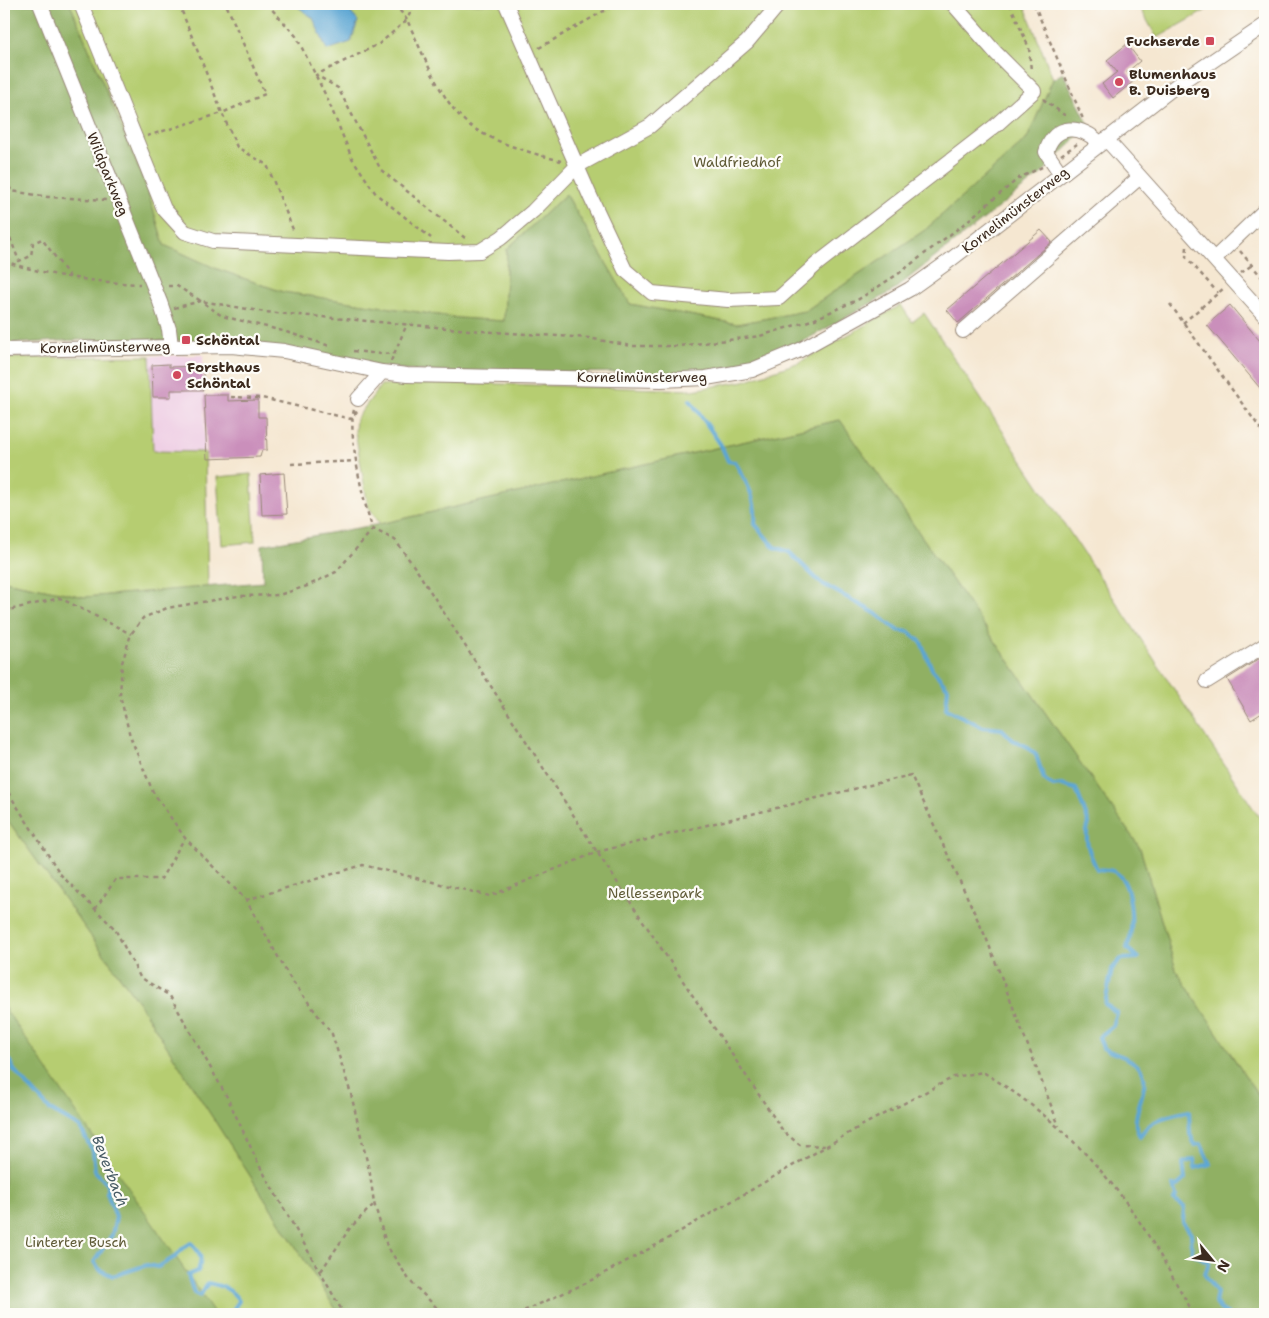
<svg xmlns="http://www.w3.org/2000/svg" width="1269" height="1318" font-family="'Shantell Sans',sans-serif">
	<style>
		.built { fill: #efd0e5 }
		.green { fill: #b6cd71; stroke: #787c48 }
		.forest { fill: #90b063; stroke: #666d40 }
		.water { fill: #5ba6d3; stroke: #4b6878 }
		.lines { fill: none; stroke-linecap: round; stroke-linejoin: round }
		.stream { stroke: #5ba6d3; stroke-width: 4 }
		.building { fill: #ca8fbb }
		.minor-casing { stroke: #988878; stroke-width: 16 }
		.path { stroke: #988878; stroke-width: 2.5; stroke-dasharray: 4 4; stroke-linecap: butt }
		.minor { stroke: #fff; stroke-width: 14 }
		.poi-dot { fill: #d1495b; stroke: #fdfcf7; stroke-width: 2 }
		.labels { text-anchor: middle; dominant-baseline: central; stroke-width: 4.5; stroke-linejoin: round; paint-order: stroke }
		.poi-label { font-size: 14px; font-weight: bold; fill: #3b2a1e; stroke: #fdfcf7; text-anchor: start }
		.park-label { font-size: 14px; fill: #605b37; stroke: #fdfcf7 }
		.street-label { font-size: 14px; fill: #3b2a1e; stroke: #fdfcf7 }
		.water-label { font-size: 15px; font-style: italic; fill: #485c66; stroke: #fdfcf7 }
	</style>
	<rect width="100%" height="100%" fill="#fdfcf7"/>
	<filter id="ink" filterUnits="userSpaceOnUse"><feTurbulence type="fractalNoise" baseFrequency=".02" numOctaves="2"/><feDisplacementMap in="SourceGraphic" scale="10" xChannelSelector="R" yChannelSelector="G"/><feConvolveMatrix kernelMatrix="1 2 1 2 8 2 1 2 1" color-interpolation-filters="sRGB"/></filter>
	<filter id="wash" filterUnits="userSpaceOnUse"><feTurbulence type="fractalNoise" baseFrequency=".0096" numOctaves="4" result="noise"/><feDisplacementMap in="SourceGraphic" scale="20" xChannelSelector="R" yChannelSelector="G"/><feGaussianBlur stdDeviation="1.12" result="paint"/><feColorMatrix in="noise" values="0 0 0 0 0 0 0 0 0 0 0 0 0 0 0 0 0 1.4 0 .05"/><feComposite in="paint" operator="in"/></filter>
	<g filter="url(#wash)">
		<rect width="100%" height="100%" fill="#f5e7d1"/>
		<!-- built -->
		<path class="built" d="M203 355 205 452H153L150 356Z"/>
		<!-- green -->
		<path class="green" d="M70 4H1024L1053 79 1027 139 925 230 805 311 737 324 630 304 566 194 507 249 504 321 458 318 283 292 217 269 164 245 147 189Z
			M1138 4H1217L1157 38Z
			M901 305 912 322 924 313 1265 826V1106L1176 970 1140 848 840 420 380 524 368 506 355 431 356 419 381 385 467 383 693 390 744 381 800 362Z
			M150 356 153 451 205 452 208 587 85 597 4 581V358Z
			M251 474 255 542 222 545 217 477Z
			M4 815 139 1003 339 1314H213L4 1038Z"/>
		<!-- forest -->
		<path class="forest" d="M4 4H70L147 189 164 245 217 269 283 292 458 318 504 321 507 249 566 194 630 304 737 324 805 311 925 230 1027 139 1053 79 1063 73 1089 125 1041 174 891 292 800 343 752 362 706 372 450 373 388 368 224 341 78 340 4 344Z
			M840 420 1140 848 1176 970 1265 1106V1314H339L139 1003 4 815V581L85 597 263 582 262 545 380 524Z
			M4 1007 215 1314H4Z"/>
		<!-- water -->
		<path class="water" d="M294 4H343L358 21 351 42 327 50 313 18Z"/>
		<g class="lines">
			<!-- stream -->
			<path class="stream" d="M690 400 721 445 728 461 735 462C747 483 757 499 755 524L774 547 789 552 821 583 875 613 897 630 909 632 921 642 932 669 948 688 946 709 983 727 1002 729 1013 740 1026 746 1036 755 1044 779 1053 786 1062 785 1076 789 1089 823C1083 839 1090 855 1097 869 1105 870 1114 869 1119 875 1133 889 1134 931 1127 948L1138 958 1121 959 1112 969 1105 1004 1117 1013 1113 1026 1099 1037 1103 1048C1115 1055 1131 1057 1140 1068 1153 1083 1133 1109 1136 1126 1136 1129 1139 1133 1140 1137 1148 1119 1172 1115 1189 1111L1190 1134 1195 1145 1201 1144 1210 1164 1195 1168 1194 1159 1183 1163 1185 1179 1177 1186 1173 1185 1176 1196 1174 1200 1184 1207 1183 1222 1191 1234 1192 1253 1209 1262 1205 1275 1217 1292 1215 1302 1220 1309 1228 1314
				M4 1048 14 1070 50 1110 80 1127 93 1152 95 1171 107 1184V1193L116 1217 112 1235 94 1262 100 1270 113 1276 147 1265 158 1267 175 1257 183 1248 191 1243C201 1253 203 1258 198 1271L188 1275 194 1293 200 1296 208 1283C222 1286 231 1288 239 1301L230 1314"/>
		</g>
		<g id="blocks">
			<!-- building -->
			<path class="building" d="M1127 44 1140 61 1127 72 1134 81 1113 98 1102 84 1117 72 1107 60Z
				M1041 230 1052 242 958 323 947 310Z
				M1230 305 1265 347V394L1207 325Z
				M169 364V367L203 366V390H171V397H153L152 365Z
				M204 395H228V401L258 400V417H266L267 450H262L260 457 207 459Z
				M284 473 287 514 262 515 260 475Z
				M1265 655V711L1251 720 1227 679Z"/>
		</g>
	</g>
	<g filter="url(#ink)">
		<use href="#blocks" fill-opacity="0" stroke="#988878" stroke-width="1"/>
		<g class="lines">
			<!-- minor casing -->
			<g class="minor-casing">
				<path id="minor" d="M40 4 160 302 169 329 171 346
					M81 4 164 209 185 232 213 241 448 252 480 251 501 238 533 211 577 166 650 126 747 42 779 4
					M506 4 590 196 625 270 652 293 728 300 779 298 818 263 995 126 1034 91 996 53 953 4
					M1106 139 1265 316
					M1061 174 1046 152C1055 122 1081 125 1100 143
					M1214 259 1265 210
					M963 331 1140 177
					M4 350 231 346 284 351 382 372 407 375 661 380 706 378 752 370 800 350 910 289 945 264 1177 85 1265 25
					M358 399 382 372
					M1207 681 1265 645"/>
			</g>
			<!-- path -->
			<path class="path" d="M179 4 222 113 265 94 226 4
				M267 4 296 36 327 98 352 158 376 194 431 238
				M395 4 407 20 414 4
				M1010 4 1029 48 1031 71
				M1034 4 1083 119
				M539 48 616 4
				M1043 99 1067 117
				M147 136 222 113 237 147 267 165 294 232
				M1061 155 1077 144
				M4 180 12 191 48 197 107 200
				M4 234 9 235 19 261 31 256 33 243 42 239 70 277
				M465 238 381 170 338 88 316 75 379 44 407 20C423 53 443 109 475 129 501 145 532 153 561 161
				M1187 247 1186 257 1218 293
				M1240 251 1265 281
				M4 261C48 276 93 282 140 284
				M1241 273 1252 265
				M168 286H177L201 301 265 312 493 332 588 338 632 346H679L760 336 815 319 859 299 898 274 960 227 1019 178 1042 167
				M1170 304 1265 435
				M174 308 201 301 222 316 283 331 330 346
				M1183 323 1224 288
				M353 351 381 354 396 353
				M391 361 407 324
				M231 397 262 398 351 419 358 410
				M354 410C347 432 364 506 373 529L395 540 416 569 597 852 783 1131 800 1145 828 1146
				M291 464 357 461
				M373 529 336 572 307 586 279 595 238 596 167 608 143 618 131 634 122 663 120 695 130 736 153 792 185 838 246 900 290 978 332 1034 351 1094 370 1174 374 1203 387 1246 410 1281 443 1314
				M4 608 9 610 60 598 131 634
				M4 786 61 875 115 929 140 977 170 996 227 1097 259 1165 344 1314
				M246 900 363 865 490 896 597 852 911 775 987 940 1059 1126
				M95 909 116 879H161L184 839
				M321 1271 350 1228 374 1204
				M517 1314 586 1283 660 1243 861 1126 954 1077 983 1072C1040 1107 1085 1147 1125 1201 1151 1236 1172 1277 1194 1314"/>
			<!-- minor -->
			<use href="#minor" class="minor"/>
		</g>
	</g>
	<!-- markers -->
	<g class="poi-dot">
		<rect x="1205" y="36" width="10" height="10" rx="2.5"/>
		<circle cx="1119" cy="82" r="5"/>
		<rect x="181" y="335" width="10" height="10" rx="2.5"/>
		<circle cx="177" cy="375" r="5"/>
	</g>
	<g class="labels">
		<!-- poi labels -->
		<g class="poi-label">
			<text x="1200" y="41" text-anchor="end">Fuchserde</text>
			<text x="1129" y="74">Blumenhaus<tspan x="1129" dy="16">B. Duisberg</tspan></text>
			<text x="196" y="340">Schöntal</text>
			<text x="187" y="367">Forsthaus<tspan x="187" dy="16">Schöntal</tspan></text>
		</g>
		<!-- park labels -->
		<g class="park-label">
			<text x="737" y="162">Waldfriedhof</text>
			<text x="655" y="893">Nellessenpark</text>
			<text x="76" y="1242">Linterter Busch</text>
		</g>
		<!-- street labels -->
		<g class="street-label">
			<text transform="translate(108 174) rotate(68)">Wildparkweg</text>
			<text transform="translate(1015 210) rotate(-38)">Kornelimünsterweg</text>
			<text transform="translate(105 347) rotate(-1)">Kornelimünsterweg</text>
			<text x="642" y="377">Kornelimünsterweg</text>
		</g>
		<!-- water labels -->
		<g class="water-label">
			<text transform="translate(110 1171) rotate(69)">Beverbach</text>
		</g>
	</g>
	<!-- margin -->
	<rect width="1269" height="1318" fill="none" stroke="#fdfcf7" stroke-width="20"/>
	<!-- north arrow -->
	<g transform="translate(1212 1260) rotate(119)" stroke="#fdfcf7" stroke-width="4" paint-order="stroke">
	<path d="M0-4L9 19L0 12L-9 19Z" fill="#3b2a1e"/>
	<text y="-8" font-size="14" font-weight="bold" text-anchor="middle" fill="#3b2a1e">N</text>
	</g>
</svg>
